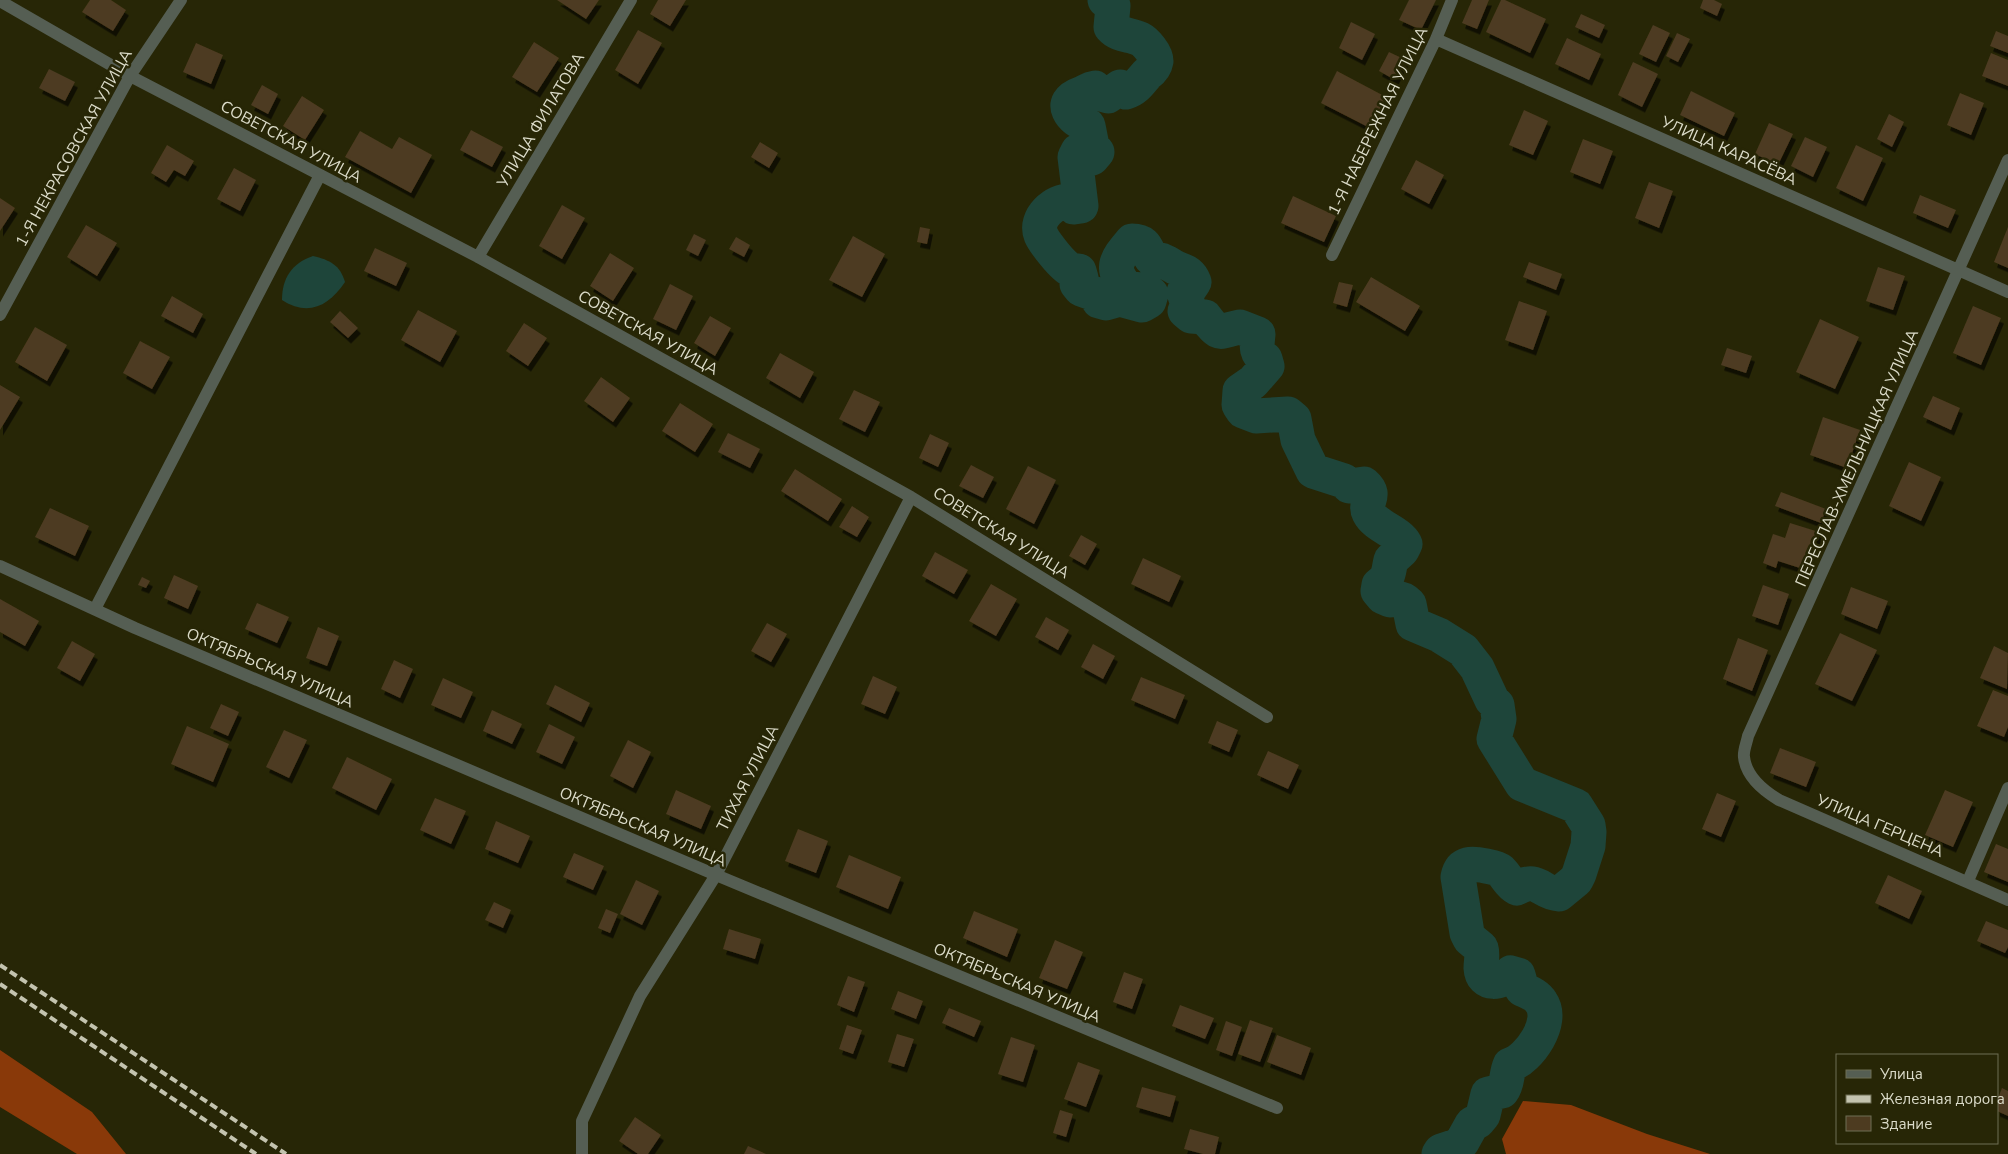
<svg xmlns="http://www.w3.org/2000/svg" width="2008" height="1154" font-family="'Nunito Sans',sans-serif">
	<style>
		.forest { fill: #893909 }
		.water { fill: #1e453a }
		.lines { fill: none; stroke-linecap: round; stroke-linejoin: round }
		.river { stroke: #1e453a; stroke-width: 35 }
		.building { fill: #4d3b20; filter: url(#shadow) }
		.minor { stroke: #555e53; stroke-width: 12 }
		.rail { stroke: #c3c3af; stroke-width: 4; stroke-dasharray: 8 4; stroke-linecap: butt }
		.labels { text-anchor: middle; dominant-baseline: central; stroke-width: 5; stroke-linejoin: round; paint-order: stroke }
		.street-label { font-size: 16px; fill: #dbdbc9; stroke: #272606 }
	</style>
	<defs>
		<filter id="shadow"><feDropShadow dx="3" dy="5.5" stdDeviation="0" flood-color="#0009"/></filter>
	</defs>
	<rect width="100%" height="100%" fill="#272606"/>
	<!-- forest -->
	<path class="forest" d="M0 1050 92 1112 126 1154H77L0 1107Z
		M1523 1101 1571 1105 1647 1134 1710 1154H1506L1502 1139Z"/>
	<!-- water -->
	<path class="water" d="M313 256C330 260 340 265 345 282 329 306 308 317 282 300 282 278 292 263 313 256Z"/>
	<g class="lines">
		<!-- river -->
		<path class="river" d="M1105 0 1113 6 1111 27C1119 36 1130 34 1140 39 1146 42 1156 54 1156 61 1155 67 1151 71 1147 74 1140 82 1136 89 1126 92L1120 87 1108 96 1101 94 1095 88C1088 89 1086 92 1080 94 1057 102 1071 120 1088 126L1092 146 1097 152 1092 158 1078 151 1075 157 1081 206 1074 207 1070 201C1055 200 1034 218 1041 235 1044 242 1063 267 1071 270 1072 271 1078 271 1079 271L1081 278 1077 284 1081 289 1095 294 1099 301 1106 303 1120 299 1142 305 1149 301 1151 294 1144 290 1128 289C1108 268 1117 259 1132 241 1146 241 1146 248 1151 258 1162 260 1162 260 1171 265 1181 272 1189 269 1194 282L1190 288 1184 292 1188 305 1185 311 1191 316 1205 317C1221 338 1218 331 1240 327L1258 334C1257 345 1255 353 1265 359L1267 366 1253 382 1240 391 1239 405 1243 411 1256 416 1288 414 1294 419 1298 440 1313 471 1344 481 1349 486 1364 484C1378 496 1363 501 1369 513 1376 527 1398 531 1405 544L1402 550 1391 560C1388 572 1390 577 1379 585L1378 591 1383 597 1390 600C1398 597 1403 598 1409 604L1413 624 1439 635 1463 650 1477 668 1492 700 1497 705 1499 719 1494 739 1522 784 1576 806 1588 825 1589 832 1588 846 1579 874 1576 880 1559 894C1540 893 1539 876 1517 888 1509 884 1507 877 1501 871 1497 868 1491 867 1486 866 1472 863 1461 862 1458 877L1467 933 1470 939 1481 948C1483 955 1481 961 1481 968 1482 987 1502 983 1511 973L1518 975 1522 989C1528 992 1537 995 1541 1002 1555 1022 1529 1059 1510 1065 1506 1074 1508 1083 1502 1091L1488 1094 1483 1115 1478 1121 1472 1124 1462 1142 1456 1146 1441 1151 1439 1154"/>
	</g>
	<!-- building -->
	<path class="building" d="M90 0H111L126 10 113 31 82 12Z
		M557 0H599L586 19Z
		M658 0H686L670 26 650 14Z
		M1409 0H1436L1421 30 1399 20Z
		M1472 0H1489L1477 29 1462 23Z
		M1501 0H1505L1546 19 1530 53 1486 32Z
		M1703 0H1714L1722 4 1717 16 1700 8Z
		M1581 14 1605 25 1599 38 1575 27Z
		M1351 22 1375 34 1362 60 1339 48Z
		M1653 25 1670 33 1656 62 1639 54Z
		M638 30 662 43 638 84 615 70Z
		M1996 31 2008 36V53L1990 46Z
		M1677 33 1690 39 1678 62 1666 56Z
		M1567 38 1601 54 1589 80 1555 64Z
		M534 42 559 58 537 92 512 77Z
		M196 43 223 55 211 84 183 72Z
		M1389 52 1406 60 1395 80 1379 71Z
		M1991 53 2008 60V86L1982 76Z
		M1633 62 1658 74 1642 107 1618 95Z
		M49 69 75 82 65 101 39 88Z
		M1337 71 1386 97 1370 128 1321 103Z
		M262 85 278 94 268 114 251 105Z
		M1691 91 1735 113 1724 136 1680 115Z
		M1960 93 1984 103 1971 135 1947 125Z
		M302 96 324 110 305 140 283 126Z
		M1524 110 1548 121 1533 155 1509 145Z
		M1889 114 1904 122 1892 147 1877 139Z
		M1769 123 1793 134 1778 165 1755 154Z
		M471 130 503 147 492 167 460 150Z
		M360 131 392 149 399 137 432 155 411 193 345 157Z
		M1805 137 1827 147 1813 177 1791 166Z
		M1583 139 1613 151 1600 184 1570 172Z
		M760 142 778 153 769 168 751 157Z
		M167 145 194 161 185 176 174 170 166 182 151 173Z
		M1856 145 1883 158 1863 201 1836 188Z
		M1416 160 1444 175 1429 204 1401 189Z
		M234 168 256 180 240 211 217 199Z
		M1649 182 1673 191 1659 228 1635 218Z
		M1920 195 1956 210 1948 228 1913 213Z
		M1293 196 1336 216 1324 242 1281 223Z
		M0 198 15 208 0 231Z
		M562 205 585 218 562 259 539 246Z
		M86 225 117 243 97 276 67 257Z
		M920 227 930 229 927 244 917 242Z
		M2008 227V268L1994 262Z
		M694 234 706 240 698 256 686 250Z
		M853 236 885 254 862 297 829 280Z
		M736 237 750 245 744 257 729 249Z
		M375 248 407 263 396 286 364 271Z
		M610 253 634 268 613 301 590 286Z
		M1529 262 1562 274 1556 290 1523 277Z
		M1878 267 1905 276 1893 310 1866 301Z
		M1371 277 1420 306 1405 331 1356 302Z
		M1339 282 1353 285 1347 307 1333 303Z
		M670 284 693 296 676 330 653 319Z
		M172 296 203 314 193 333 161 316Z
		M1519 301 1547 311 1533 350 1505 340Z
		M1973 306 2001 318 1981 365 1953 353Z
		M418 310 457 331 440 362 401 340Z
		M340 311 358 328 348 338 330 322Z
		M710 316 731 328 715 356 694 343Z
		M1820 319 1859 337 1835 389 1796 372Z
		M524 323 547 338 528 366 506 351Z
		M35 327 67 345 47 381 15 362Z
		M140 341 170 357 152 389 123 373Z
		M1727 348 1752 356 1746 373 1721 365Z
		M780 353 814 372 800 398 766 378Z
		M601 377 630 398 613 422 584 401Z
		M0 385 20 397 0 430Z
		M854 390 880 402 865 432 839 419Z
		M1933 396 1960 408 1951 430 1923 417Z
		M680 403 713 424 695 452 662 431Z
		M1823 417 1860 430 1847 468 1810 455Z
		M728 433 760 449 750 468 718 452Z
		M930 434 949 443 938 467 919 458Z
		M1909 462 1941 477 1921 521 1889 506Z
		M971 465 994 477 983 498 959 486Z
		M1028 466 1056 480 1034 524 1006 509Z
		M795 469 842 499 828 521 781 491Z
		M1781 492 1826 509 1821 523 1775 506Z
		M852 506 869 517 857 537 839 527Z
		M50 508 89 526 75 556 35 537Z
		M1790 523 1819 532 1806 570 1778 561 1776 568 1763 563 1773 534 1785 538Z
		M1081 535 1097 544 1085 565 1069 556Z
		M935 552 968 570 954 594 922 576Z
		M1143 558 1181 576 1169 602 1131 584Z
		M174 575 198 586 188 609 164 598Z
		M142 577 150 581 146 588 138 585Z
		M991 584 1017 599 996 636 969 621Z
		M1763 585 1789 594 1778 625 1752 616Z
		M1851 587 1888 601 1877 629 1841 614Z
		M0 599 39 621 25 646 0 632Z
		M257 603 289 617 277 643 245 629Z
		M1046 617 1069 630 1058 650 1035 637Z
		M767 623 787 634 771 662 751 651Z
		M318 627 339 636 327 666 306 658Z
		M1840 633 1877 650 1852 701 1815 684Z
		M1738 638 1768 650 1752 691 1723 679Z
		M72 641 95 654 80 681 57 668Z
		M1093 644 1115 656 1103 679 1081 667Z
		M1994 646 2008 653 2007 689 1980 678Z
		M394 660 413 669 400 698 381 689Z
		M873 676 897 687 885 714 861 704Z
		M1141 677 1185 695 1175 719 1131 700Z
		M443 678 473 692 461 718 431 705Z
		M555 685 590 703 581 722 546 704Z
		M1993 690 2008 696V727L2004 737 1977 726Z
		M221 704 239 712 228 736 210 728Z
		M492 710 522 724 512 744 483 731Z
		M1217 721 1238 730 1229 752 1208 743Z
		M549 724 575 737 562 764 536 752Z
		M187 726 229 744 213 782 171 764Z
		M284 730 307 740 289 778 266 767Z
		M628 740 651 752 633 788 610 776Z
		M1780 748 1816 762 1806 787 1770 773Z
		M1268 751 1299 765 1288 789 1257 775Z
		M347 757 392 779 376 810 332 788Z
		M676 790 711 806 701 829 666 814Z
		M1945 790 1973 802 1953 847 1925 835Z
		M1717 793 1736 801 1721 837 1702 829Z
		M435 798 466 811 451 844 420 830Z
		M496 821 530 836 518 863 485 849Z
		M798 829 828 841 816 873 785 861Z
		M1996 844 2008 849V882L1984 872Z
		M574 853 604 866 593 890 563 877Z
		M849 855 901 877 888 909 836 887Z
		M1888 875 1922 891 1909 919 1875 903Z
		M636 880 659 891 642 925 620 914Z
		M494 902 511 910 503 928 485 920Z
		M606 909 618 914 610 933 598 928Z
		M974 911 1018 929 1007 957 963 938Z
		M1986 921 2008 930V947L2005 953 1977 941Z
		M729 929 761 939 755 959 723 949Z
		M1055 940 1083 952 1067 989 1039 978Z
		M1124 972 1143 979 1132 1009 1113 1002Z
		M848 976 865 982 854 1012 837 1005Z
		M898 991 923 1001 916 1019 891 1009Z
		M1180 1005 1214 1018 1205 1039 1172 1026Z
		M949 1008 981 1021 974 1037 942 1023Z
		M1250 1020 1273 1028 1260 1062 1238 1054Z
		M1226 1021 1242 1027 1232 1056 1216 1050Z
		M847 1025 862 1030 853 1054 839 1049Z
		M897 1034 914 1039 904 1067 888 1062Z
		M1277 1035 1311 1048 1301 1075 1267 1062Z
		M1011 1037 1035 1045 1023 1082 998 1074Z
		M1078 1062 1100 1070 1086 1107 1064 1099Z
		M1142 1087 1176 1096 1170 1117 1136 1107Z
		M2002 1088 2008 1091V1116L1997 1111V1101Z
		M1060 1110 1073 1114 1066 1137 1053 1133Z
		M635 1117 661 1135 648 1154H638L619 1141Z
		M1190 1129 1219 1137 1215 1154H1203L1184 1149Z
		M748 1146 766 1154H744Z"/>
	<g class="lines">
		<!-- minor -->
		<path class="minor" d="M0 1 130 76 478 257 911 497 1267 717
			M1436 39 2008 292
			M2008 160 1748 736C1747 742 1743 751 1744 757 1746 776 1764 791 1779 800L2008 900
			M1332 255 1436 39 1452 0
			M478 257 631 0
			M0 315 130 76 181 0
			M0 566 135 628 716 875 1277 1108
			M95 609 320 175
			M1968 881 2008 788
			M582 1154V1121L640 996 716 875 911 497"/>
		<!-- rail -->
		<path class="rail" d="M0 965 286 1154
			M0 984 256 1154"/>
	</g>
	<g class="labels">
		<!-- street labels -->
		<g class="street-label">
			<text transform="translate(541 120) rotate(-59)">УЛИЦА ФИЛАТОВА</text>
			<text transform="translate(1378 121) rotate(-64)">1-Я НАБЕРЕЖНАЯ УЛИЦА</text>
			<text transform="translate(291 142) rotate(28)">СОВЕТСКАЯ УЛИЦА</text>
			<text transform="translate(74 148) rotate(-61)">1-Я НЕКРАСОВСКАЯ УЛИЦА</text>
			<text transform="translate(1729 151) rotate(24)">УЛИЦА КАРАСЁВА</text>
			<text transform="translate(648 333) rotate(29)">СОВЕТСКАЯ УЛИЦА</text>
			<text transform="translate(1857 458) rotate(-66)">ПЕРЕСЛАВ-ХМЕЛЬНИЦКАЯ УЛИЦА</text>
			<text transform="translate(1001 533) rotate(32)">СОВЕТСКАЯ УЛИЦА</text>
			<text transform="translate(270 668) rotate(23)">ОКТЯБРЬСКАЯ УЛИЦА</text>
			<text transform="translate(748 778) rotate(-63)">ТИХАЯ УЛИЦА</text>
			<text transform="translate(1880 826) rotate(23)">УЛИЦА ГЕРЦЕНА</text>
			<text transform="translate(643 827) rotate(23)">ОКТЯБРЬСКАЯ УЛИЦА</text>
			<text transform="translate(1017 983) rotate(23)">ОКТЯБРЬСКАЯ УЛИЦА</text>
		</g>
	</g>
	<!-- legend -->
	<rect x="1836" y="1054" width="162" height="90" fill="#272606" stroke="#6f6e54"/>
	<rect x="1846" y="1070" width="25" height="8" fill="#555e53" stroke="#6f6e54"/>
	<text x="1880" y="1079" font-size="15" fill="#dbdbc9">Улица</text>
	<rect x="1846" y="1095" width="25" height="8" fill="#c3c3af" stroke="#6f6e54"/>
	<text x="1880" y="1104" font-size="15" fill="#dbdbc9">Железная дорога</text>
	<rect x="1846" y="1116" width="25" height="15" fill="#4d3b20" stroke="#6f6e54"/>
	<text x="1880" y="1129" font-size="15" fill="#dbdbc9">Здание</text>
</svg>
